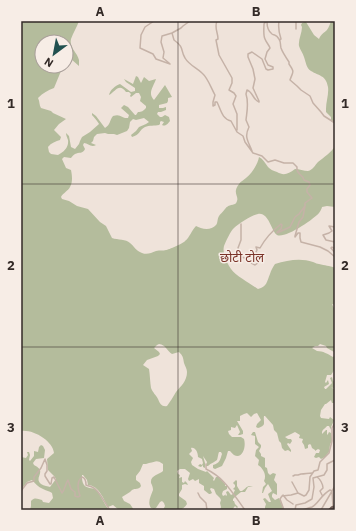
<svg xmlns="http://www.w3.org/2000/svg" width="356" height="531" font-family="'IBM Plex Sans','Noto Sans Devanagari',sans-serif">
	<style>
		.green { fill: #b4bc9c; fill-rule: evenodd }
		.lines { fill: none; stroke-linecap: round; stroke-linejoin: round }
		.street { stroke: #c5b2a7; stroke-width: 1.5 }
		.primary { stroke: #736059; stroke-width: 3.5 }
		.grid { fill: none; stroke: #332a27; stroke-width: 1; stroke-opacity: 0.55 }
		.labels { text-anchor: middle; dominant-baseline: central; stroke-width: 3; stroke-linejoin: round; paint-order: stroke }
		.quarter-label { font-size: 13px; fill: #7a3328; stroke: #f7ede6 }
		.neatline { fill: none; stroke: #332a27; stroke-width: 1.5 }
		.grid-label { font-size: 13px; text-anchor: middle; font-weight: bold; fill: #332a27 }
	</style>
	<rect width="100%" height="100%" fill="#efe3da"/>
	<!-- green -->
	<path class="green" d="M21 21H79C77 27 73 33 71 39 69 48 77 52 79 60 79 62 79 64 79 66L71 59 68 58 66 60V42H42V66H62L61 71 54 88C48 90 43 93 38 98 40 102 39 105 41 108L51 111 53 113 66 119 59 124 54 130 61 137 60 140C56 141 51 143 48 147L49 152 51 154 58 155C64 152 69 147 68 140 67 137 66 135 66 133L69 136 71 147 75 149 79 144 80 141 82 137 90 132 99 124C98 122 94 117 92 115V113L96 116 105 128C111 124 109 121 113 116 121 113 122 119 128 118L129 115 121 108 124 105 128 107 135 115H136L138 112C142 112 143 111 146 108V106L140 101 141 97 139 93H136L131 97 130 96 131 94 129 92H126C119 82 115 92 109 95 110 90 115 86 120 84L131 92 135 91V88L126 82 124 79 133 84 136 76 138 77 141 83 144 77 149 81 156 79C154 86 147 93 154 100L165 85 172 97 168 98V101L167 103 159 105V108H163L166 107V110L161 112H158L157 114 160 117H162L165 115 169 117 170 121C168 123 166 127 162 125L164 122 161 121 160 122V124L159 125C155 126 149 125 145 127 139 130 140 135 132 137L131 135 136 131 139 127 146 124 149 122 144 118 136 120 133 119 130 122 129 128 127 131 117 135 114 134H108L105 133 97 134 94 137 93 141 91 143 96 145C91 148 88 143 84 143L83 145 85 149C83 154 79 152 75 154 73 155 72 157 71 158L64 157 62 159 66 168 71 170C72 175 73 182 70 187 68 191 63 193 61 197L62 199 69 201 77 206 88 209 100 222 106 226 112 238C118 240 126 239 130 243 134 246 136 251 142 253 147 255 151 253 156 251 160 250 163 251 166 250 168 250 184 243 185 241 190 237 191 231 196 226 201 229 211 231 216 225 218 223 217 219 219 216 220 214 223 212 225 209 226 208 226 207 227 207 230 204 236 206 237 201 239 196 232 193 239 184 241 181 244 180 246 178 252 173 258 164 259 157 263 159 265 163 268 167 270 169 273 171 277 172 284 176 288 174 295 169 299 169 304 171 308 171 313 170 315 165 318 162 324 157 331 153 335 146V207L327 206 322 207C322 208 320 212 319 213 314 219 285 239 277 235 271 231 269 212 258 214 252 215 238 224 234 228 231 230 225 243 224 246 222 254 227 263 231 269 236 276 251 284 258 289 267 287 267 281 270 274 271 270 273 267 275 264 288 260 301 258 313 262 316 263 317 264 319 264 325 266 329 265 335 268V305L332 304 335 310V337L334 338 335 340V369L331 375H327L325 382 326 383 328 380 329 384 324 387 325 389H326L332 383 330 378 332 377 333 381 335 382V389L331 387 335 390V400L334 403H332L331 400 326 404H325L321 410 320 416 321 418 329 419 330 417 334 420C333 424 330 427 331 430L329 426H327C325 429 322 429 322 433V434L326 430H327V435L328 434 329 432 331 433 332 440 330 445 329 452 325 457 321 459 319 457 316 458 314 457 316 453H319L320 450 318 449 315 451V450L312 448 311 445 310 444 308 445V448L305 449 304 445 302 442 303 439 299 438 300 435 295 432 285 437 288 439H291L292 441 290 444 288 443 287 444 291 450V452L288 450 285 451 282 448 281 443 279 441 277 433 274 430 273 425 265 416H264C263 423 267 425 258 428L256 427 257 424 261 420 257 413 254 414 251 417 247 413 244 414 240 416V421H237L243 431V434L240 435H238L240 432 237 425 235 428 231 427V430L228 431 229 434 232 437H241L244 439C247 449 240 464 230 451H228L226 458 222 466 215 469 213 468V465C220 463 220 460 222 454L221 452H219C218 454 218 457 217 460 215 462 211 463 208 466H206L207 462 203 456 205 463V468L203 467V465L201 467 198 466 200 464 202 465 203 463 202 459 198 457C198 452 195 447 191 448L192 451 189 454 193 458 191 462 192 465 198 469 206 472 207 471 214 478 213 480 214 481 216 477H219L225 484V486H227V489L223 491 222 494 223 496 225 495V494L226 496 227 495 226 492 228 491 231 495 233 494 235 490 233 489 235 487V485L233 483 236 480 237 481V486L240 491H242C247 488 246 485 253 487H248L245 492H241L236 496 233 499V501H234L235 504 238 507 237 508 235 506 232 510H220L221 507 220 503 221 500 220 498 216 494 214 489 211 488 210 489 212 493 210 494H209L204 490V486L199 483V479L195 481 193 479 189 481 188 479 190 473 185 469H180L177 471 178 474 180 475 179 478 182 477V482L184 483 185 481 187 483 188 485 185 484 182 485V489L179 494V496L186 501 187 504C182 513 172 510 163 510L165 506 164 503 162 501 160 502 156 508 154 509 151 508C147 502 151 496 153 490 153 487 152 485 151 483 150 475 159 475 163 471V464C156 459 156 462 149 463 147 464 145 464 143 464L140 471 136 476V480L140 483 141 486C139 490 135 488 132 490L130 492 122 497 124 501 130 504 134 510H119L113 505 108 507C103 498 99 486 88 485L87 480 83 475H82C82 479 82 482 84 485 87 489 92 487 96 490 101 495 104 504 109 510H30L31 506V501C35 497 37 499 42 500L43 502 49 503 53 498 52 493C49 491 47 491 43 489 38 487 35 483 32 480L27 482 21 490V457L26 458 28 455 27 452H29L30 455 29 460 30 461 34 456V451L38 452 39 447 41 445 43 446 45 450 44 458 36 459 33 463 34 465C48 472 33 477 41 484 44 486 48 486 50 487L56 479 54 476 48 470 47 459 54 453C53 441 33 429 21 431ZM159 344C166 345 167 351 172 354L179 352C183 356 183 357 184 363 185 366 187 369 187 372 187 381 181 386 176 392 173 397 170 402 167 406 162 407 160 404 158 399 156 395 153 393 151 388 150 382 150 375 149 369L143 365 147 360 158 356 160 354 159 352 154 348 157 345ZM320 344 326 346 327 348 334 352 335 355 333 357C328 354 323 351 317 351L312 348 315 346H318Z
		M331 21H335V124L331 121V117L326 112V109C326 102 329 94 328 87 326 75 319 76 311 71 306 68 306 62 304 57 303 53 300 50 299 46 298 40 302 33 302 27L301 25 302 23 305 22H306L314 35 319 39C321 34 324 33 327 30 329 27 330 24 331 21Z
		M253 432H255L258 442 261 445V447L259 451 261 454V456L265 458V467L267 468 268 473 270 475 273 473 276 474 274 480 277 484V495L273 493 272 495V497L275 500 279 498 284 510H265V507L266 504 263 499 265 498 269 502H271L268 494 272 491 268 484 265 488 263 493H262L263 487 266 484 264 481C267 475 263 468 258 465L259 460 255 456 256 450 259 447 255 444V436L251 435Z"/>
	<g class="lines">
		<!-- street -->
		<path class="street" d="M154 21 145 27 141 35 140 48 153 54 156 59 170 64 169 63 163 58 164 52 161 42 162 36 172 33 174 40C185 48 180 50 185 58 189 65 197 68 202 73 208 78 211 88 215 95L213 102V106L215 105V102H217C221 110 222 119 231 121L237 132 243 136 245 142 253 153 262 156 268 162 275 160 284 163H293L297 167C296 175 302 173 304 180L309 182 310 185 307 189V192L312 198 305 203V206
			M217 21C214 28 218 32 218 39L216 40 219 55 232 78V83L229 90 234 93 236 96 233 104 237 114V130
			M279 21C278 27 279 33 281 39L280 40
			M296 29V21
			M172 33 181 28 183 26 190 21
			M252 151C248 141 244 137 249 127L246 120C247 111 249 103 246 94L247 90C253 92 253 100 259 102V101L253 88 255 79 253 69 248 57V54L252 52 262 59 266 69 268 70 273 69V67L268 65 265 59 267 52 270 48C269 45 266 42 265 39 263 35 264 28 264 24L266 21 267 22C267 26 268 31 272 34 275 36 276 34 279 39 281 42 280 44 281 48 282 51 287 59 289 62V64C295 73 293 71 290 80L297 86 301 90 310 96 313 103 321 112 324 116 335 123
			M241 224V240L238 248 242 257C248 258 250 264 255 265L262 260 258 255 256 252 257 250 256 247 260 248C265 239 272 231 281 224L282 225 281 229 277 232V233L290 227 295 217 299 214 305 206 303 217 299 222 295 236V237L298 233H300V238L301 242 320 247 328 251 335 257
			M335 227 329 226 332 231 329 233 323 235 326 240 335 242
			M335 249 332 247 331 248 335 253
			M206 464V469C225 478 233 494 245 510
			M293 476 295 475H298L301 474C305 474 308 473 312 473
			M317 477C320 479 323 484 323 488L320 491 322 495
			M292 482 298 493
			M21 484 22 485 21 488
			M21 491 27 483 34 481V477L41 468 45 459 47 465V471L45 474V476L50 484H51L52 478 54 477 62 493C65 490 65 484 68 480L71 489 75 492V496L78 497 80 496C78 489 76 482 82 477 86 478 86 482 86 485 88 486 90 486 92 487 99 489 105 504 110 510
			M198 493 200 497 206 503 207 510
			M283 495 287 500 293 504
			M284 510 280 499 282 496 291 495 298 493 304 496 306 495 309 490 310 477 314 471 318 470 320 462 329 453 332 441V428L335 423
			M295 510 296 505 305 503 312 499 314 487 313 478 324 475 327 470V464L335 460
			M302 510C305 509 309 508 312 507 319 503 321 495 330 490L332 491 333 507
			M321 510 335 486"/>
		<!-- primary -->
		<path class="primary" d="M330 510 332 508 335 507"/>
	</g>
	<!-- grid -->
	<path class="grid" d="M178 21V510M21 184H335M21 347H335"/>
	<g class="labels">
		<!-- quarter labels -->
		<g class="quarter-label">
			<text x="242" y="257">छोटी टोल</text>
		</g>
	</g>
	<!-- border -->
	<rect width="356" height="531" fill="none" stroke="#f7ede6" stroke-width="44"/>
	<!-- north arrow -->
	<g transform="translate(54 54) rotate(212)"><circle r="19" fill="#f7ede6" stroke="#a99f9a"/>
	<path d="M0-3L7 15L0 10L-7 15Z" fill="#21504f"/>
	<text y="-6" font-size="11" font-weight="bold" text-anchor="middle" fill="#332a27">N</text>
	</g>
	<rect x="22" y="22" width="312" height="487" class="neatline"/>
	<g class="grid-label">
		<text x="100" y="16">A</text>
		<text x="256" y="16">B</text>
		<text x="11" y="108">1</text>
		<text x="345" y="108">1</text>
		<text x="11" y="270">2</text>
		<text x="345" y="270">2</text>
		<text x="11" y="432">3</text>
		<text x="345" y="432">3</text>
		<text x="100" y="525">A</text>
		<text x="256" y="525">B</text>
	</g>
</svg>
